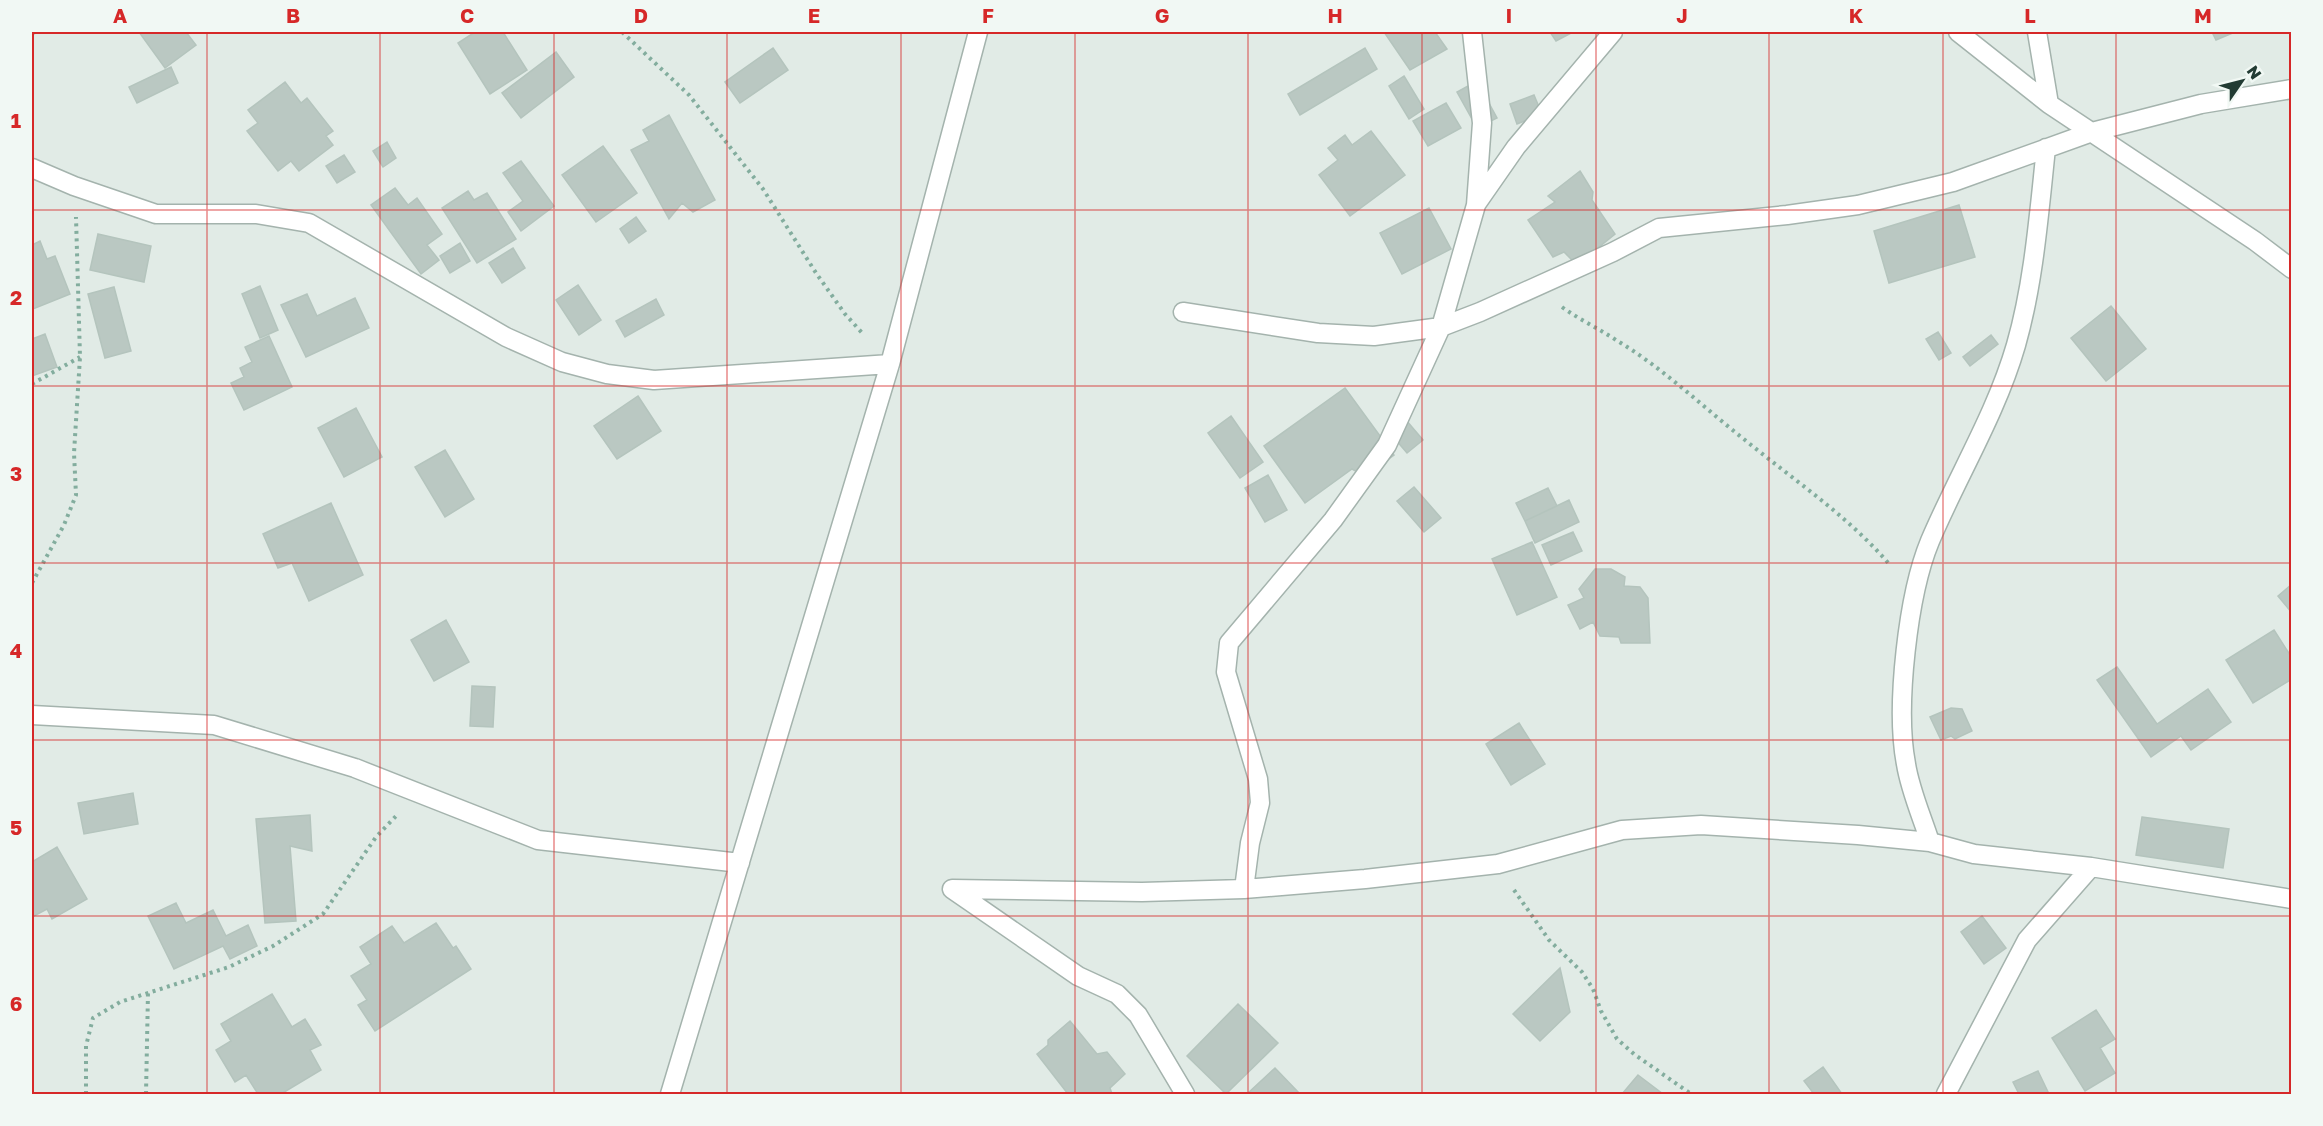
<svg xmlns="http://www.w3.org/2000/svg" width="2323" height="1126" font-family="'Golos Text',sans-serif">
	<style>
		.building { fill: #bac8c2; stroke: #b4c4bd; stroke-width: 1.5 }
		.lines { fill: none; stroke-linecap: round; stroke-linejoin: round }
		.minor-casing { stroke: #a4b3ad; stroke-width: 21 }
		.path { stroke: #83ad9e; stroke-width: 4; stroke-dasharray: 3 4.5; stroke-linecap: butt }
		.minor { stroke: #fff; stroke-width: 18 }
		.grid { fill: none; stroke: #d62828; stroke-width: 1.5; stroke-opacity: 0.55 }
		.neatline { fill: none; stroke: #d62828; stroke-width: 2 }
		.grid-label { font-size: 20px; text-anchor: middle; font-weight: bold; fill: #d62828 }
	</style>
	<rect width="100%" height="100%" fill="#e1ebe6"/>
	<!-- building -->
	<path class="building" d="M139 32H186L196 45 165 68Z
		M475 32H503L527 70 490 94 458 43Z
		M1384 32H1435L1447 49 1410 70Z
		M1550 32H1573L1556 41Z
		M2212 32H2235L2216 40Z
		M773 48 788 70 740 103 725 82Z
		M1365 48 1377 69 1300 115 1288 94Z
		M556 52 574 77 521 118 502 93Z
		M171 67 178 83 137 103 129 87Z
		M1404 76 1424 109 1409 119 1389 86Z
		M1477 81 1497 118 1477 128 1457 92Z
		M285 82 301 103 307 98 333 131 326 136 333 145 299 171 291 161 278 171 247 131 258 123 248 110Z
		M1534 95 1542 114 1517 124 1510 104Z
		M1446 103 1461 128 1428 146 1413 121Z
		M669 115 715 200 693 212 682 203 669 219 631 150 649 141 643 130Z
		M1371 131 1405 175 1350 216 1319 175 1338 160 1328 148 1345 135 1352 145Z
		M387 142 396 158 383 167 373 151Z
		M603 146 637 193 596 222 562 175Z
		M344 155 355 172 337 183 326 166Z
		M521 161 554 206 521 231 508 212 523 201 503 173Z
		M1580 171 1593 192 1592 200 1615 234 1577 265 1564 252 1553 257 1528 220 1555 202 1548 196Z
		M395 188 408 205 417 198 442 234 427 245 439 260 421 274 371 205Z
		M468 191 474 200 487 193 516 239 477 263 442 208Z
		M1959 205 1975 257 1889 283 1874 231Z
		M1429 208 1451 249 1402 274 1380 233Z
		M636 217 646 231 629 243 620 229Z
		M98 234 151 246 144 282 90 270Z
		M40 241 47 259 55 256 70 294 33 309 32 245Z
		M460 243 470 261 450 273 440 256Z
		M513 248 525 268 502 283 489 263Z
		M578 285 601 320 579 335 556 300Z
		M260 286 278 330 260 338 242 294Z
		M114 287 131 351 105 358 88 294Z
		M307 294 317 316 355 298 369 328 306 357 281 305Z
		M656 299 664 315 625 337 616 321Z
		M2111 306 2146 349 2106 381 2071 338Z
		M1938 332 1951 353 1939 360 1926 339Z
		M45 334 57 367 32 376V339Z
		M1991 335 1998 344 1970 366 1963 357Z
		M269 336 292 387 244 410 231 383 244 377 240 368 252 362 245 347Z
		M1345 388 1394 455 1365 476 1352 469 1305 503 1264 446Z
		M638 396 661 431 617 459 594 426Z
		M356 408 382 457 344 477 318 428Z
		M1231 416 1263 462 1240 478 1208 433Z
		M1406 420 1423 440 1407 453 1390 433Z
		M445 450 474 499 445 517 415 467Z
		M1268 475 1287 510 1265 522 1245 488Z
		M1414 487 1441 518 1424 532 1397 501Z
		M1548 488 1557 506 1525 521 1516 503Z
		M1569 500 1579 522 1535 543 1525 521Z
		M331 503 363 575 309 601 292 563 278 568 263 534Z
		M1573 532 1582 551 1551 565 1542 545Z
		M1532 542 1557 597 1517 615 1492 559Z
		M1595 569H1611L1625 577 1624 586 1640 587 1648 598 1650 643H1621L1619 637 1600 636 1593 622 1580 629 1568 605 1584 598 1579 589Z
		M2292 584V613L2278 596Z
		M446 620 469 662 434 681 411 640Z
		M2274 630 2292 658V679L2253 703 2226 660Z
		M2117 667 2157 724 2208 689 2231 722 2191 750 2181 736 2151 757 2097 680Z
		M472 686 495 687 493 727 470 726Z
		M1951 708 1962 709 1972 731 1955 739 1951 736 1941 740 1930 717Z
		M1519 723 1545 764 1511 785 1486 744Z
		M133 793 138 824 84 834 78 803Z
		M310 815 312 851 290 846 296 921 265 923 256 819Z
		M2142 817 2229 829 2223 868 2136 855Z
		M57 847 87 899 52 919 47 909 32 917V862Z
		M176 903 186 923 213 910 226 936 248 925 257 946 230 959 223 946 174 969 148 916Z
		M1982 916 2006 948 1984 964 1961 932Z
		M436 923 453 948 456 946 471 969 375 1031 358 1005 367 1000 351 976 371 964 360 947 392 926 404 943Z
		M1560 968 1570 1012 1540 1041 1513 1014Z
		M272 994 292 1027 305 1019 321 1045 310 1050 321 1070 281 1094H258L246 1075 235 1082 216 1050 231 1041 221 1024Z
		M1238 1004 1278 1043 1226 1094 1187 1056Z
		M2096 1010 2115 1039 2100 1048 2115 1073 2085 1091 2052 1038Z
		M1070 1021 1097 1054 1107 1052 1125 1074 1110 1088 1112 1094H1068L1037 1054 1048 1045V1040Z
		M1823 1067 1842 1094H1814L1804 1081Z
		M1275 1068 1300 1094H1247Z
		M2038 1071 2049 1094H2019L2013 1082Z
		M1638 1075 1663 1094H1622Z"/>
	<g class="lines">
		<!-- minor casing -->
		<g class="minor-casing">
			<path id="minor" d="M1958 32 2049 104 2255 241 2292 269
				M2037 32 2049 104
				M32 168 74 186 156 214H256L309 223 506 337 562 362 607 374 654 380 890 364
				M1477 203 1516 147 1613 32
				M1183 312 1318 333 1374 336 1441 327 1480 312 1613 252 1659 228 1787 215 1858 205 1953 182 2092 132 2201 104 2292 89
				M32 715 214 725 355 768 538 840 740 863
				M1930 842C1922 817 1910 790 1906 764 1895 707 1908 594 1930 541 1958 475 1996 414 2016 345 2034 282 2039 213 2046 148
				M952 889 1142 892 1244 889 1365 879 1498 864 1622 830 1701 825 1858 835 1930 842 1974 854 2091 867 2292 899
				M952 889 1078 976 1117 994 1138 1015 1185 1094
				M1244 889 1250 843 1260 803 1258 779 1226 672 1229 643 1333 520 1387 445 1441 327 1476 205 1482 123 1472 32
				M670 1094 890 364 978 32
				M1946 1094 2027 940 2091 867"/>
		</g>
		<!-- path -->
		<path class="path" d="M622 32 689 95 763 189 816 273 845 314 864 335
			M32 33 35 32
			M1562 307C1580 320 1598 328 1616 340 1663 368 1703 407 1745 440 1795 481 1848 516 1890 565
			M32 384 80 357
			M32 583 64 525 76 495 74 453 80 357 76 217
			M1514 890 1549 940 1582 972 1593 989 1601 1011 1617 1039 1634 1054 1691 1094
			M86 1094V1046L93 1018 120 1002 229 967 273 946 323 914 376 837 397 815
			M146 1094 148 992"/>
		<!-- minor -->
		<use href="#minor" class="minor"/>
	</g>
	<!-- grid -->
	<path class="grid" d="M207 32V1094M380 32V1094M554 32V1094M727 32V1094M901 32V1094M1075 32V1094M1248 32V1094M1422 32V1094M1596 32V1094M1769 32V1094M1943 32V1094M2116 32V1094M32 210H2292M32 386H2292M32 563H2292M32 740H2292M32 916H2292"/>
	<!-- border -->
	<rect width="2323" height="1126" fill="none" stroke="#f1f8f4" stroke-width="66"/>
	<!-- north arrow -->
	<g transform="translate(2242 81) rotate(55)" stroke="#f1f8f4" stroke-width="4.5" paint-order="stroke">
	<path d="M0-4.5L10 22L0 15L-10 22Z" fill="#223b33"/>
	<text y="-9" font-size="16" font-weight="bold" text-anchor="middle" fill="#223b33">N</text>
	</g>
	<rect x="33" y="33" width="2257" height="1060" class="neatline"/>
	<g class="grid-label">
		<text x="120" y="23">A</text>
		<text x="293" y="23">B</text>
		<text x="467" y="23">C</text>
		<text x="641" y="23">D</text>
		<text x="814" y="23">E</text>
		<text x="988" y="23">F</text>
		<text x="1162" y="23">G</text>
		<text x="1335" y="23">H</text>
		<text x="1509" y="23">I</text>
		<text x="1682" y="23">J</text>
		<text x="1856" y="23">K</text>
		<text x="2030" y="23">L</text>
		<text x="2203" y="23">M</text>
		<text x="16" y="128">1</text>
		<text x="16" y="305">2</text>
		<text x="16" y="481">3</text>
		<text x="16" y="658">4</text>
		<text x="16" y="835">5</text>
		<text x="16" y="1011">6</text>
	</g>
</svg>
